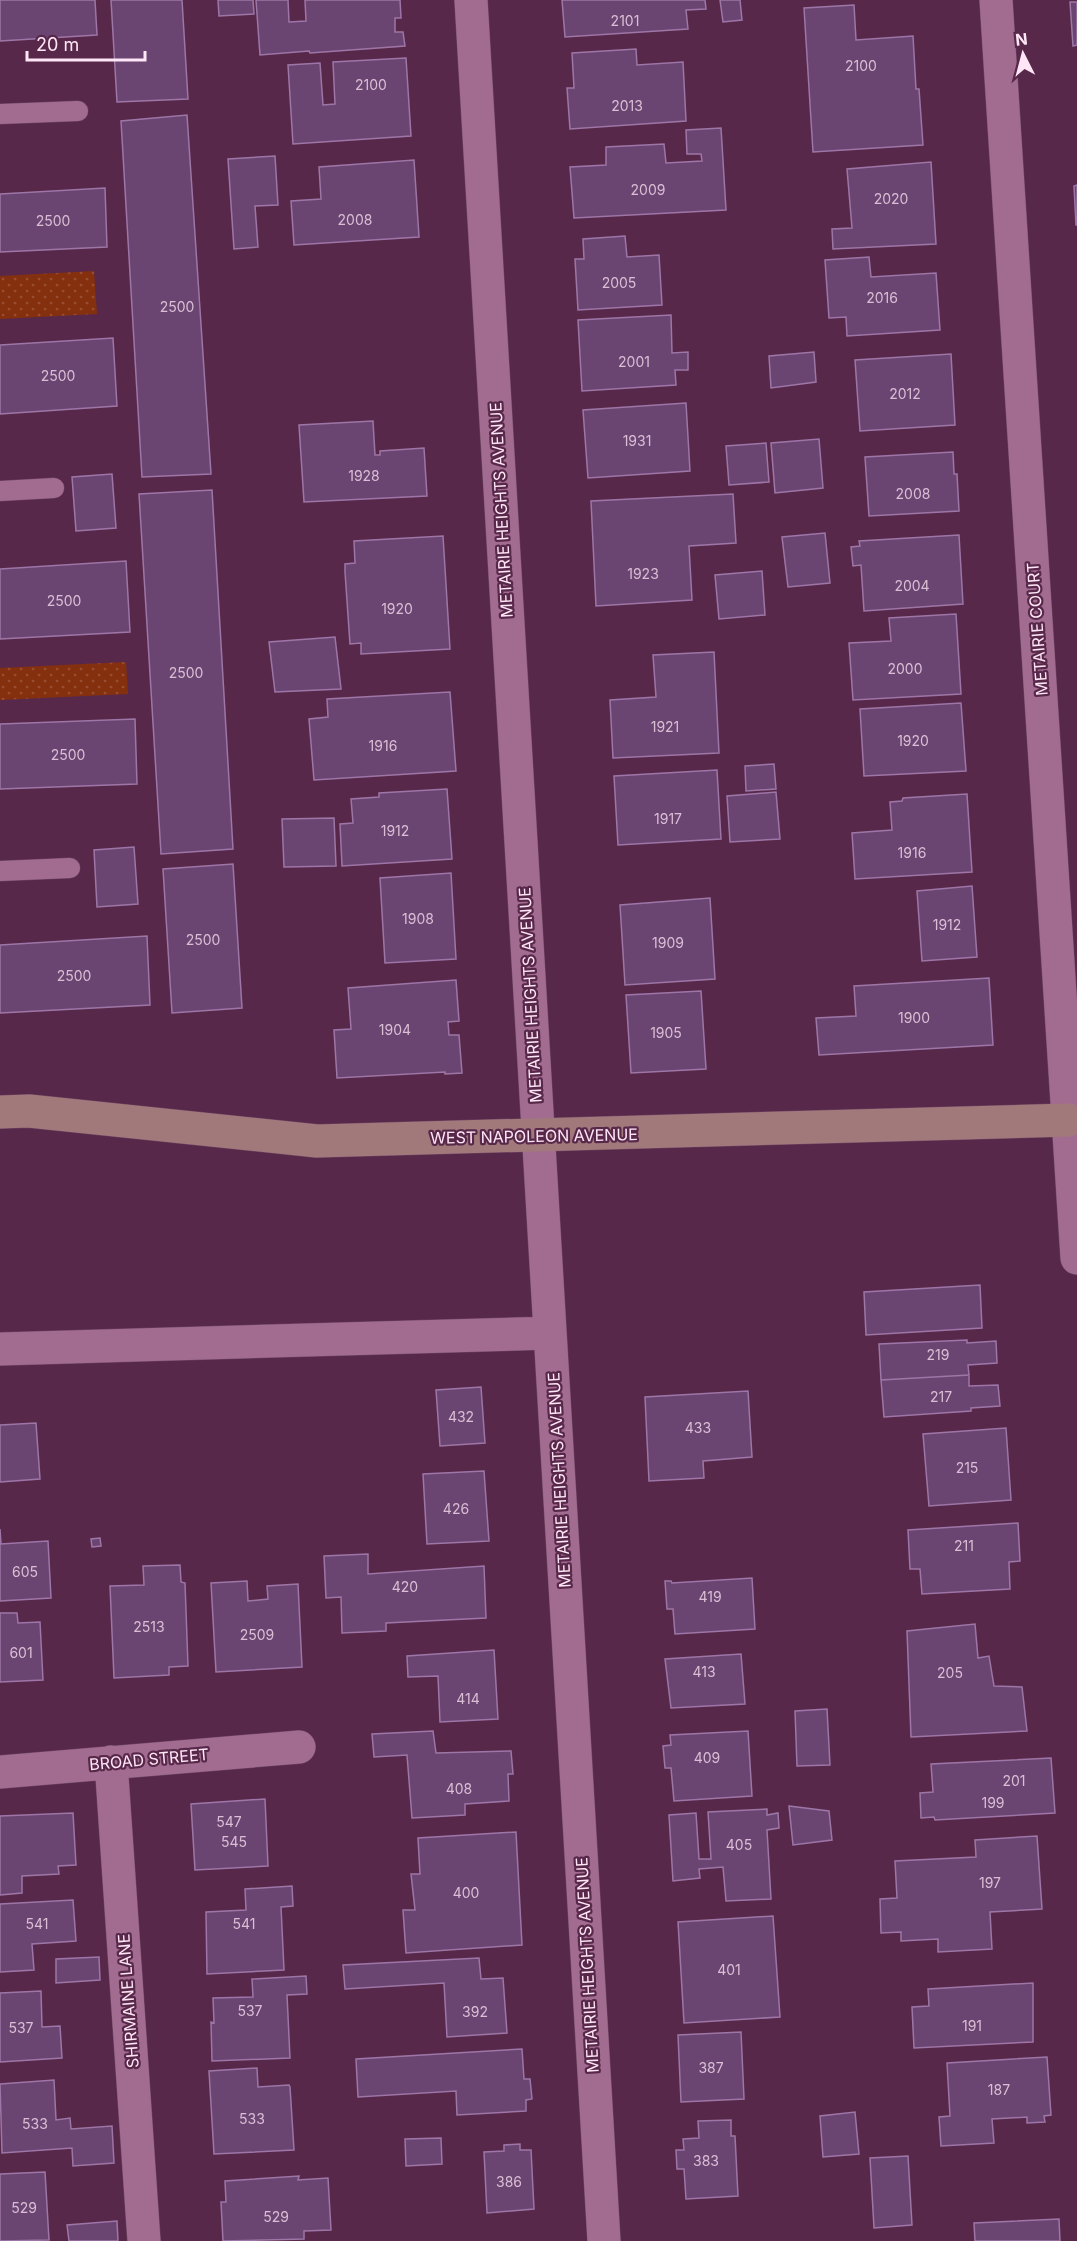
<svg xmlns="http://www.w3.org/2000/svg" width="1077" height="2241" font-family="Inter,sans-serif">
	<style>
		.grass { fill: url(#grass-dots) }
		.building { fill: #6a4572; stroke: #9d76a7; stroke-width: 1.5 }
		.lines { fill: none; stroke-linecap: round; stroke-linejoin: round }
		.lane-casing { stroke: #6e4663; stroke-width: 21 }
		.street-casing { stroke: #6e4663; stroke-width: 34 }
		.secondary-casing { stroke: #6e4663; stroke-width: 34 }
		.lane { stroke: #a26c90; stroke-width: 20 }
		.street { stroke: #a26c90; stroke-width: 33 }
		.secondary { stroke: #a2797b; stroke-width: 33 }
		.labels { text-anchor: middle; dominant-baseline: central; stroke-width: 4.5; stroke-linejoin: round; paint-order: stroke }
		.number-label { font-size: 14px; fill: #dabed5 }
		.street-label { font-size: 16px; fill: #ffe6f6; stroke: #58284a }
	</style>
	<defs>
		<pattern id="grass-dots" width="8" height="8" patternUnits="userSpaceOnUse" patternTransform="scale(1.5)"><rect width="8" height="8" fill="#842f0d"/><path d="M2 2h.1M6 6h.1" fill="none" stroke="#964d31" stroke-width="1.8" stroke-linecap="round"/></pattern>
	</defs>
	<rect width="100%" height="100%" fill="#58284a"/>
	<!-- grass -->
	<path class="grass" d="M94 271 97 314 0 319V276Z
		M126 662 128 694 0 700V668Z"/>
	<!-- building -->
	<path class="building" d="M0 0H95L97 35 0 41Z
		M111 0H182L188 99 117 102Z
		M218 0H253L254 14 219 16Z
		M256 0H288L289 22 306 21 305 0H400L401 18H395V32H403L405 46 310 53 309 51 260 55Z
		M562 0H705L706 9 686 10 688 29 565 37Z
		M720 0H740L742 20 723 22Z
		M1070 2H1077V45L1073 46Z
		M854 5 856 40 913 36 916 89H919L923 145 813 152 804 8Z
		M636 49 637 65 683 62 686 121 570 129 567 88H574L572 53Z
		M406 58 411 136 293 144 288 65 320 63 323 105 335 104 333 62Z
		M187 115 211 474 142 477 121 121Z
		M721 128 726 210 574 218 570 167 606 165V147L664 144 666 163 702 161 701 154H687L686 130Z
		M275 156 278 205 255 206 258 247 234 249 228 159Z
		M414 160 419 237 294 245 291 201 321 199 319 167Z
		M931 162 936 244 833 249 832 229 852 228 847 169Z
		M1077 185V225H1076L1074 186Z
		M105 188 107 247 0 252V194Z
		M625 236 627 257 659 255 662 305 578 310 575 259H584L583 239Z
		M869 257 871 277 936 273 940 330 847 336 846 317 829 318 825 260Z
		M671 315 672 353 688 352V370H675L676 385 582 391 578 320Z
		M113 338 117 406 0 414V345Z
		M814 352 816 382 771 388 769 356Z
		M951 354 955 425 860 431 855 360Z
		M686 403 690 471 588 478 583 410Z
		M373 421 375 455H380V451L424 448 427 496 304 502 299 425Z
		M819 439 823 488 775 493 771 443Z
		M766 443 769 482 729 485 726 446Z
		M953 452 954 474H957L959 511 869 516 865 457Z
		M112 474 116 528 76 531 72 477Z
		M212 490 233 849 161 854 139 494Z
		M733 494 736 543 689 546 692 600 596 606 591 501Z
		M825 533 830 583 788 587 782 537Z
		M959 535 963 604 864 611 861 565 853 566 851 547 860 546 859 541Z
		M443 536 450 649 361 654V643L350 644 345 572V564L355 563 354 541Z
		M126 561 130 632 0 639V569Z
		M762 571 765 615 719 619 715 575Z
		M956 614 961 694 853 700 849 643 891 641 889 618Z
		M335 637 341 689 275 692 269 642Z
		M714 652 719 753 613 758 610 700 656 697 653 655Z
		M450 692 456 771 314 780 309 719 328 717 327 699Z
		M961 703 966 771 864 776 860 709Z
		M135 719 137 784 0 789V724Z
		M774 764 776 789 746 791 745 766Z
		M717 770 721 839 618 845 614 776Z
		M447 789 452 859 342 866 340 824 353 823 351 799 379 797V793Z
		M776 792 780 839 730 842 727 796Z
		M967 794 972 872 855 879 852 833 892 830 890 802 902 801 903 798Z
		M334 818 336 866 284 867 282 819Z
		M134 847 138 904 97 907 94 850Z
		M233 864 242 1008 172 1013 163 869Z
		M451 873 456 959 385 963 380 878Z
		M972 886 977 957 922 961 917 891Z
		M710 898 715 979 625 985 620 905Z
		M147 936 150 1005 0 1013V945Z
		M989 978 993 1045 819 1055 816 1018 856 1016 854 986Z
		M456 980 459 1021 448 1022 449 1035H459L462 1073 445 1074V1072L337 1078 334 1030 351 1029 348 988Z
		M701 991 706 1069 631 1073 626 995Z
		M980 1285 982 1328 866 1335 864 1292Z
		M967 1340V1343L996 1341 997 1363 968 1365 969 1375 881 1380 879 1344Z
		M969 1375V1386L998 1385 1000 1406 971 1408V1411L884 1417 881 1380Z
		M481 1387 485 1443 440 1446 436 1390Z
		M748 1391 752 1457 703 1461 704 1478 649 1481 645 1397Z
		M36 1423 40 1479 0 1482V1425Z
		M1006 1428 1011 1500 929 1506 923 1434Z
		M484 1471 489 1541 427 1544 423 1474Z
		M1018 1523 1020 1561 1009 1562 1010 1589 922 1594 920 1569H910L908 1530Z
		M0 1529 1 1544 48 1541 51 1598 0 1601Z
		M100 1538 101 1546 92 1547 91 1539Z
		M368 1554V1574L484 1566 486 1618 386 1623V1631L342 1633 341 1597 326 1598 324 1556Z
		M180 1565 181 1582 185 1583 188 1666 169 1667V1675L114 1678 110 1586 144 1585 143 1566Z
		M752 1578 755 1629 675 1634 673 1609H667L665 1581H671L672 1583Z
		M247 1581 248 1601 268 1599 267 1586 298 1584 302 1667 216 1672 211 1583Z
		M0 1613H17L18 1623 40 1622 43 1680 0 1682Z
		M975 1624 978 1658 989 1656 994 1686 1022 1687 1027 1731 911 1737 907 1631Z
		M494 1650 498 1719 440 1722 438 1676 408 1677 407 1656Z
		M741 1654 745 1704 671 1708 665 1659Z
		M827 1709 830 1765 797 1766 795 1711Z
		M433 1731 436 1753 511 1751 513 1774H508L509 1801 465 1804V1815L412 1818 407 1755 374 1757 372 1734Z
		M748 1731 752 1796 674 1801 671 1768H665L663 1746 671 1745 670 1735Z
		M1051 1758 1055 1813 935 1820 934 1817 921 1818 920 1793 933 1792 931 1764Z
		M265 1799 268 1866 195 1870 191 1804Z
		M789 1806 829 1811 832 1840 793 1845Z
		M767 1809V1815L778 1813 779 1828 767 1830 771 1899 726 1901 723 1867 699 1869 700 1878 673 1881 669 1815 696 1813 699 1859H711L708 1812Z
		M73 1813 76 1865 58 1866 59 1874 22 1876V1893L0 1895V1816Z
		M516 1832 522 1945 406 1953 403 1910H415L411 1874H420L418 1838Z
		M1037 1836 1042 1909 990 1912 992 1949 938 1952V1939L901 1941V1932L881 1933 880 1899 897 1898 895 1861 976 1857 975 1840Z
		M292 1886 293 1906 281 1907 284 1970 207 1974 206 1912 246 1910 245 1889Z
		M73 1900 76 1941 32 1944 34 1970 0 1972V1904Z
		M773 1916 780 2017 684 2023 678 1922Z
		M99 1957 100 1980 56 1983V1959Z
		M479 1958 481 1979 503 1978 507 2033 447 2037 444 1983 345 1989 343 1965Z
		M306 1976 307 1994 287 1995 290 2058 212 2061 211 2022 214 2023 213 1998 253 1997 252 1979Z
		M1033 1983V2042L914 2048 912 2007 929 2006 928 1989Z
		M41 1991 42 2027 60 2026 62 2058 0 2062V1993Z
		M741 2032 744 2099 681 2102 678 2035Z
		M522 2049 524 2079H530L532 2099 526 2100V2111L457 2115 456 2091 358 2097 356 2059Z
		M1047 2057 1051 2115 1044 2116 1045 2122 1027 2123V2117L992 2119 994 2143 941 2146 939 2117 950 2116 947 2063Z
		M257 2068 258 2087 289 2085 290 2087 294 2150 214 2154 209 2071Z
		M54 2080 56 2120 70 2118 71 2129 112 2126 114 2163 73 2166 72 2148 2 2153 0 2084Z
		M855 2112 859 2154 823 2157 820 2116Z
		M731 2120V2136H735L738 2196 686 2199 684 2169H677L676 2150H684L683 2139 699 2138 698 2121Z
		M441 2138 442 2164 406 2166 405 2139Z
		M520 2144V2150H531L534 2209 487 2213 484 2152 504 2151V2145Z
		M908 2156 912 2225 874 2228 870 2158Z
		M45 2172 49 2240 0 2241V2174Z
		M299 2176 298 2180 328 2178 331 2230 304 2231V2239L223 2241 221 2202H226L225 2181Z
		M1059 2219 1060 2241H975L974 2223Z
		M117 2221 118 2241H69L67 2225Z"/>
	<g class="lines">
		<!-- lane casing -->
		<g class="lane-casing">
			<path id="lane" d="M0 114 78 111
				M0 491 54 488
				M0 871 70 868"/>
		</g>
		<!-- street casing -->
		<g class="street-casing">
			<path id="street" d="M471 0 604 2241
				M996 0 1077 1258
				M0 1349 550 1333
				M111 1762 144 2241
				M0 1772 299 1747"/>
		</g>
		<!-- secondary casing -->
		<g class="secondary-casing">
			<path id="secondary" d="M0 1112 29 1111 317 1141 1069 1120"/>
		</g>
		<!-- lane -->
		<use href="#lane" class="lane"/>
		<!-- street -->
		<use href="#street" class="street"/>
		<!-- secondary -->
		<use href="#secondary" class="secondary"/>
	</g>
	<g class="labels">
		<!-- number labels -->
		<g class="number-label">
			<text x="625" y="20">2101</text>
			<text x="861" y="65">2100</text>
			<text x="371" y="84">2100</text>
			<text x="627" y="105">2013</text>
			<text x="648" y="189">2009</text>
			<text x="891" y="198">2020</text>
			<text x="355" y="219">2008</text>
			<text x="53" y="220">2500</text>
			<text x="619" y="282">2005</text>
			<text x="882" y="297">2016</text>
			<text x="177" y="306">2500</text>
			<text x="634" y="361">2001</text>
			<text x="58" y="375">2500</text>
			<text x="905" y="393">2012</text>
			<text x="637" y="440">1931</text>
			<text x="364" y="475">1928</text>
			<text x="913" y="493">2008</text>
			<text x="643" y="573">1923</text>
			<text x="912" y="585">2004</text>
			<text x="64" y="600">2500</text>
			<text x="397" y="608">1920</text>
			<text x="905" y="668">2000</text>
			<text x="186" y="672">2500</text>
			<text x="665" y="726">1921</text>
			<text x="913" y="740">1920</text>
			<text x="383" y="745">1916</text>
			<text x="68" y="754">2500</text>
			<text x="668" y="818">1917</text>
			<text x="395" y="830">1912</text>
			<text x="912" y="852">1916</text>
			<text x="418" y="918">1908</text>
			<text x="947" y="924">1912</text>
			<text x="203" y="939">2500</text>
			<text x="668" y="942">1909</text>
			<text x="74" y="975">2500</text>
			<text x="914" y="1017">1900</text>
			<text x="395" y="1029">1904</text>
			<text x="666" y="1032">1905</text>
			<text x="938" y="1354">219</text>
			<text x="941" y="1396">217</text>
			<text x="461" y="1416">432</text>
			<text x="698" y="1427">433</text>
			<text x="967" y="1467">215</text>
			<text x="456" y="1508">426</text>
			<text x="964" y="1545">211</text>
			<text x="25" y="1571">605</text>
			<text x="405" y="1586">420</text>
			<text x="710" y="1596">419</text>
			<text x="149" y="1626">2513</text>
			<text x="257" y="1634">2509</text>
			<text x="21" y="1652">601</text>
			<text x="704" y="1671">413</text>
			<text x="950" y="1672">205</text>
			<text x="468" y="1698">414</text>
			<text x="707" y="1757">409</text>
			<text x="1014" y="1780">201</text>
			<text x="459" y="1788">408</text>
			<text x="993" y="1802">199</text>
			<text x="229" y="1821">547</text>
			<text x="234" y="1841">545</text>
			<text x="739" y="1844">405</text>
			<text x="990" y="1882">197</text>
			<text x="466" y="1892">400</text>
			<text x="37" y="1923">541</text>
			<text x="244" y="1923">541</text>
			<text x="729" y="1969">401</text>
			<text x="250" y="2010">537</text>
			<text x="475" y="2011">392</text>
			<text x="972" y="2025">191</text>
			<text x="21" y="2027">537</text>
			<text x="711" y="2067">387</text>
			<text x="999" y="2089">187</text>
			<text x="252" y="2118">533</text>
			<text x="35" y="2123">533</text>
			<text x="706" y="2160">383</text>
			<text x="509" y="2181">386</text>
			<text x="24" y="2207">529</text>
			<text x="276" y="2216">529</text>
		</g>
		<!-- street labels -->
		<g class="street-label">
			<text transform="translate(501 510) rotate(-93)">METAIRIE HEIGHTS AVENUE</text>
			<text transform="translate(1037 629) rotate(-94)">METAIRIE COURT</text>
			<text transform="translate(530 995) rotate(-93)">METAIRIE HEIGHTS AVENUE</text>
			<text transform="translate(534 1136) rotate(-1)">WEST NAPOLEON AVENUE</text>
			<text transform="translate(559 1480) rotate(-93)">METAIRIE HEIGHTS AVENUE</text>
			<text transform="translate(149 1759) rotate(-5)">BROAD STREET</text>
			<text transform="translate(587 1965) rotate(-93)">METAIRIE HEIGHTS AVENUE</text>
			<text transform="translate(128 2001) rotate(-94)">SHIRMAINE LANE</text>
		</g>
	</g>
	<!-- north arrow -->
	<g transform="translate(1023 54) rotate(354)" stroke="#58284a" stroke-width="4.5" paint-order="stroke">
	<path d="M0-4.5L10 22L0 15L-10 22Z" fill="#ffe6f6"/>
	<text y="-9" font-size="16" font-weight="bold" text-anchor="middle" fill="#ffe6f6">N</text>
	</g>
	<!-- scale -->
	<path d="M27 51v9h118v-9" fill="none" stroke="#ffe6f6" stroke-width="3"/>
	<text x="36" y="51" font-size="18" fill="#ffe6f6" stroke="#58284a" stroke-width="4.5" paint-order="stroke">20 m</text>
</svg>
